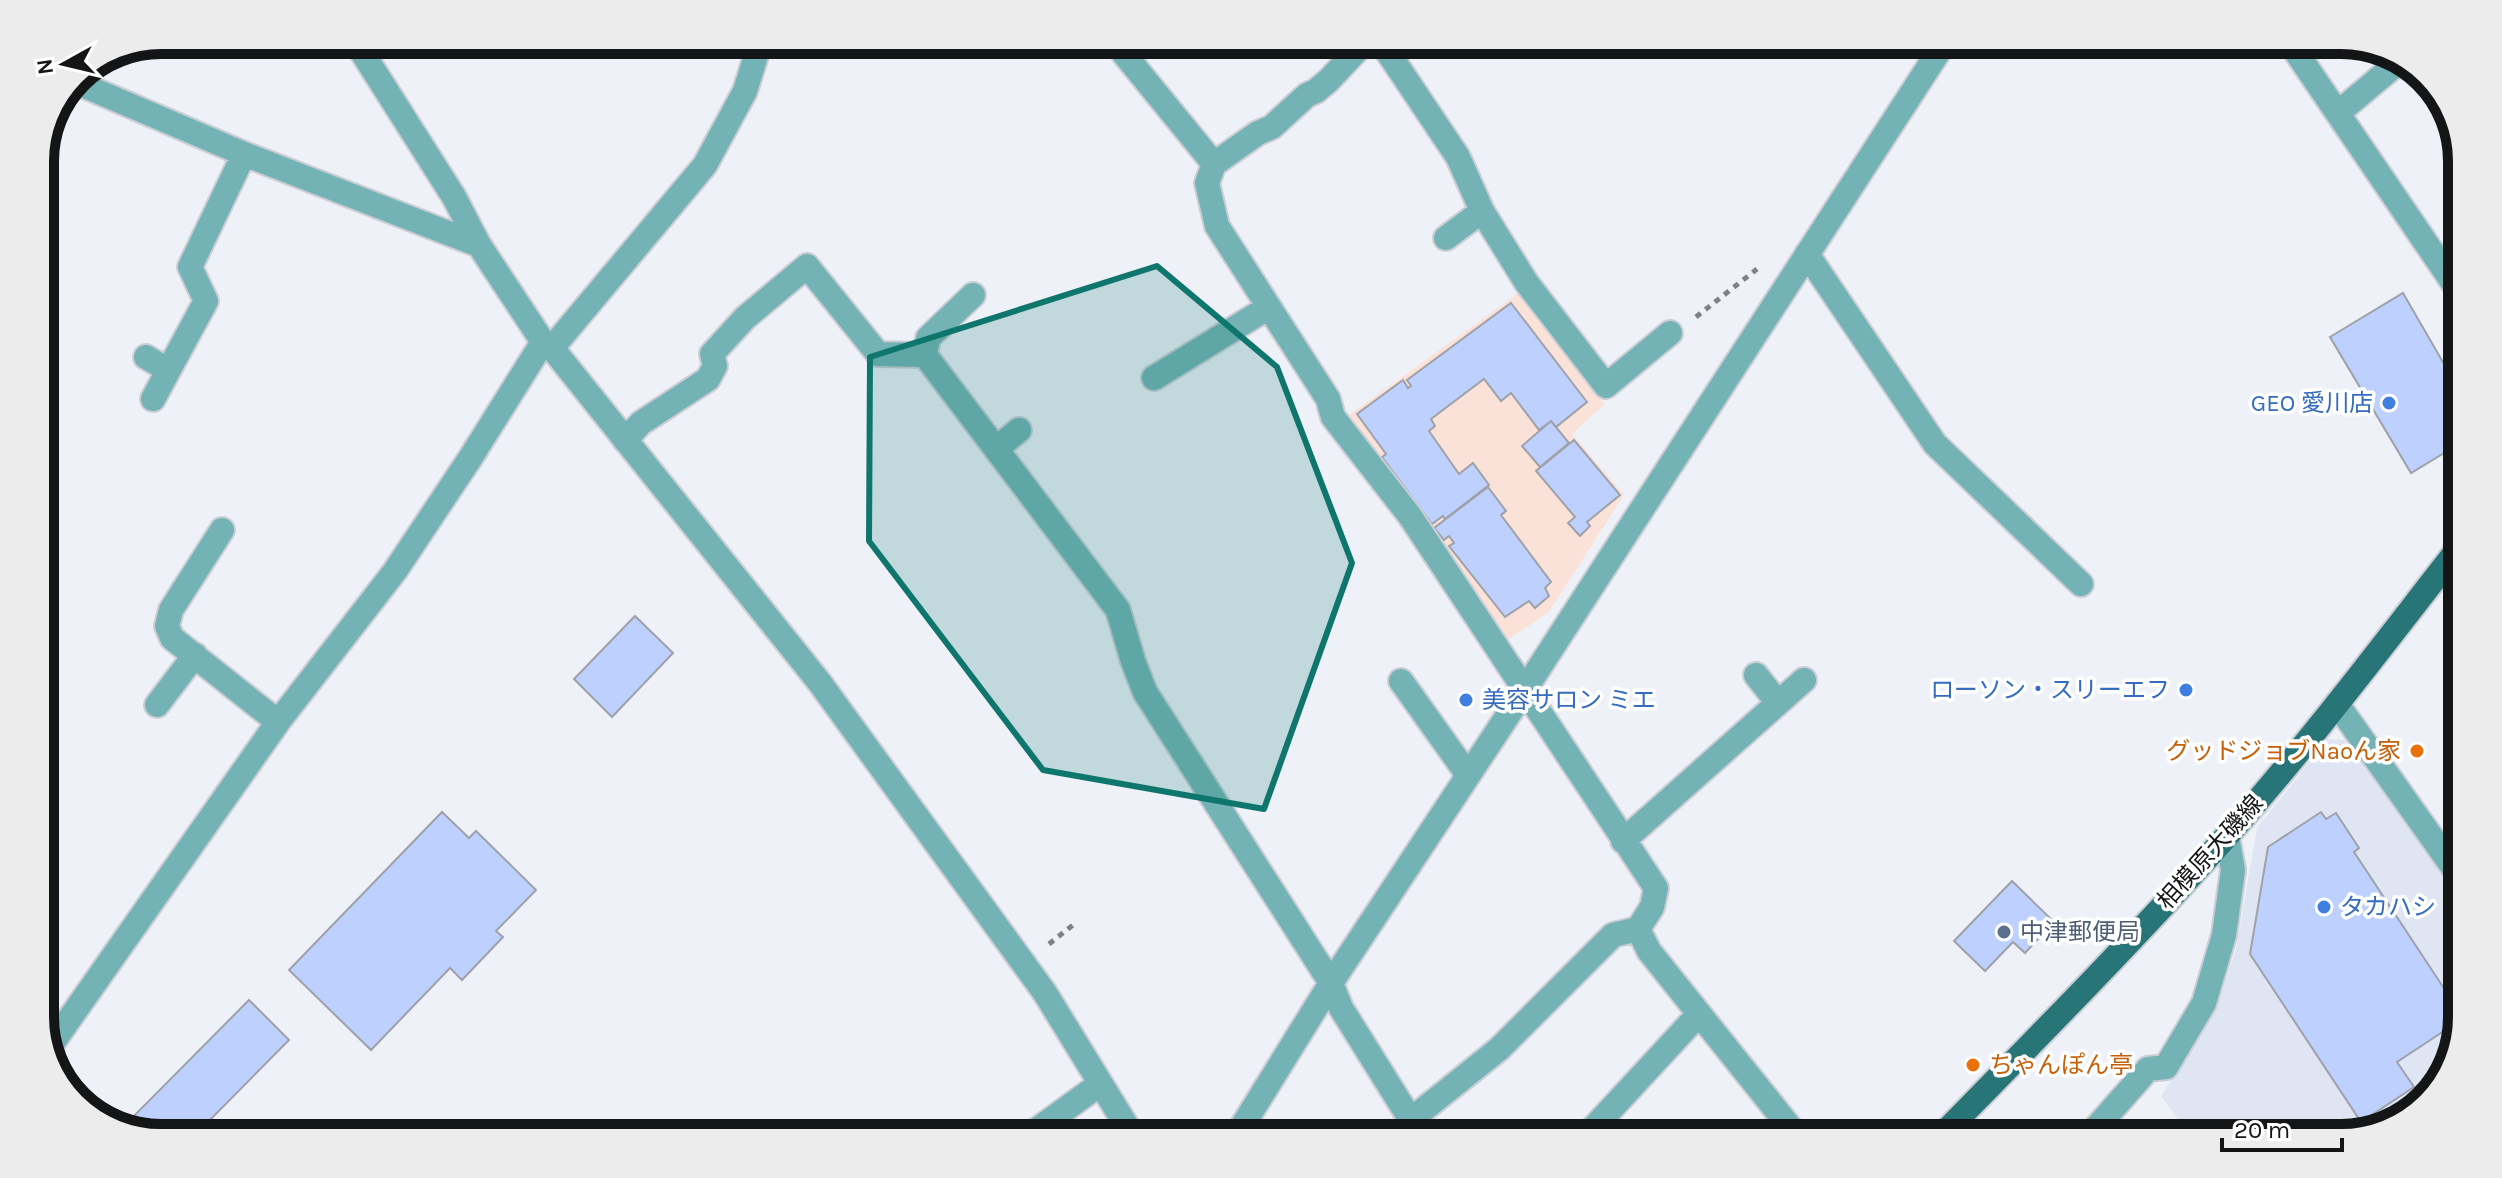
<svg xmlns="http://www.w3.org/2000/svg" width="2502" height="1178" font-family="Karla,'Noto Sans JP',sans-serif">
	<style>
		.built { fill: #dfe5f3 }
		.industrial { fill: #fae2d8 }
		.building { fill: #bed1fe; stroke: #9fa1a8; stroke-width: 2 }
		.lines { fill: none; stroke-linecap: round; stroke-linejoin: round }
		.minor-casing { stroke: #cbced4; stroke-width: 28 }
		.major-casing { stroke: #cbced4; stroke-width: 28 }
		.path { stroke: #7f8186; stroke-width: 5; stroke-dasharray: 6 6; stroke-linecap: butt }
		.minor { stroke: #74b3b5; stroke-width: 24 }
		.major { stroke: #287577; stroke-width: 24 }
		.marked { fill: #0f766e; fill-opacity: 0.2; stroke: #0f766e; stroke-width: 6; stroke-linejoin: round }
		.shop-dot { fill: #3f7fe0; stroke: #fff; stroke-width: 3 }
		.food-dot { fill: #e8710a; stroke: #fff; stroke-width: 3 }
		.service-dot { fill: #5c6f8a; stroke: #fff; stroke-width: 3 }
		.labels { text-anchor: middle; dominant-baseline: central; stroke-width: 7; stroke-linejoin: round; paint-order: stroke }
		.shop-label { font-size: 24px; fill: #366cbe; stroke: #fff; text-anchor: end }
		.food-label { font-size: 24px; fill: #c56008; stroke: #fff; text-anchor: end }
		.street-label { font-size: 24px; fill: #141517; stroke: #fff }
		.service-label { font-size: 24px; fill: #4e5e75; stroke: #fff; text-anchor: start }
		.rim { fill: none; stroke: #141517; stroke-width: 10 }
	</style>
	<rect width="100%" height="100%" fill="#eef1f8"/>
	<!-- built -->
	<path class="built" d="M2328 739 2350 740 2454 890 2453 1064 2409 1117 2341 1138 2191 1137 2161 1096 2217 1007 2236 949 2257 828Z"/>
	<!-- industrial -->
	<path class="industrial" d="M1520 292 1605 404 1572 434 1624 495 1549 612 1501 644 1345 418Z"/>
	<!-- building -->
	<path class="building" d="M2403 293 2459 390V444L2411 473 2330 337Z
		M1511 303 1587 402 1556 427 1551 421 1539 430 1511 393 1501 401 1484 379 1431 419 1435 426 1429 431 1459 474 1473 463 1489 485 1445 519 1443 516 1432 524 1382 457 1386 454 1357 414 1403 380 1408 388 1411 386 1407 380Z
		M1551 421 1569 443 1540 467 1522 446Z
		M1574 440 1620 495 1587 522 1590 526 1580 536 1568 523 1575 517 1536 471Z
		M1488 487 1506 511 1501 515 1551 582 1545 588 1549 596 1535 608 1529 601 1505 617 1449 546 1454 543 1449 536 1444 540 1434 528Z
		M635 616 673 653 612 717 574 679Z
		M442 812 469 838 476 831 536 890 496 931 503 937 462 980 450 968 371 1050 289 970Z
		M2321 812 2326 819 2336 813 2359 848 2354 852 2453 1002V1025L2397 1062 2414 1087 2361 1122 2250 954 2268 847Z
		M2012 881 2054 922 2025 953 2013 942 1985 971 1954 941Z
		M249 1000 289 1040 201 1129H121Z"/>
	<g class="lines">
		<!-- minor casing -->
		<g class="minor-casing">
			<path id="minor" d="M355 41 454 197 479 245 543 342 552 348 820 683 1045 993 1131 1133
				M1116 44 1214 164
				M1362 45 1329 80 1316 91 1307 95 1272 127 1258 133 1214 164 1207 183 1217 226 1328 399 1333 417 1410 516 1656 888 1652 907 1638 929 1649 951 1797 1136
				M1383 45 1458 157 1482 211 1526 282 1606 386 1670 333
				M2294 49 2460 293
				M73 81 244 154 479 245
				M2338 113 2401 60
				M1446 238 1482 211
				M1807 254 1935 444 2081 584
				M552 348 705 165 745 91 760 43
				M925 355 928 338 973 295
				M146 357 168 370
				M1154 378 1269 307
				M153 399 206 301 190 267 244 154
				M625 440 641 423 708 379 715 366 712 354 745 318 807 266 878 354 925 355 1118 610 1133 661 1145 692 1331 983 1341 1008 1409 1117 1413 1118 1499 1049 1613 935 1638 929
				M996 449 1019 430
				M222 530 171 610 167 626 172 638 278 722
				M1756 675 1778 703
				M1401 681 1468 775
				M2337 704 2455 870
				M157 705 195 655
				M1623 841 1804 680
				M49 1048 278 722 395 571 471 457 543 342
				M1034 1132 1100 1084
				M1238 1133 1331 983 1526 688 1941 48
				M1587 1135 1698 1015
				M2088 1137 2148 1069 2166 1067 2204 1003 2224 935 2233 870 2227 836"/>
		</g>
		<!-- major casing -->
		<g class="major-casing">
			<path id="major" d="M1941 1136C2037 1038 2134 940 2226 837 2308 745 2382 646 2458 549"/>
		</g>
		<!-- path -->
		<path class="path" d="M1696 317 1757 269
			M1049 944 1073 925"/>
		<!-- minor -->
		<use href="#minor" class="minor"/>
		<!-- major -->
		<use href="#major" class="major"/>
	</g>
	<!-- marked area -->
	<path class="marked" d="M1157 266 1277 367 1352 563 1264 809 1043 770 869 541 870 357Z"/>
	<!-- markers -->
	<g class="shop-dot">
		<circle cx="2389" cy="403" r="8"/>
		<circle cx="2186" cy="690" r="8"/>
		<circle cx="1466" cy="700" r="8"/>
		<circle cx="2324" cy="907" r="8"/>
	</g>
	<g class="food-dot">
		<circle cx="2417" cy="751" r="8"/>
		<circle cx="1973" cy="1065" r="8"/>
	</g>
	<circle class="service-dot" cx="2004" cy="932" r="8"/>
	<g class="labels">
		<!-- shop labels -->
		<g class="shop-label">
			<text x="2373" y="403">GEO 愛川店</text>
			<text x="2170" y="690">ローソン・スリーエフ</text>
			<text x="1482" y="700" text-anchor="start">美容サロン ミエ</text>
			<text x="2340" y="907" text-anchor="start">タカハシ</text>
		</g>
		<!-- food labels -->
		<g class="food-label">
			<text x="2401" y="751">グッドジョブNaoん家</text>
			<text x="1989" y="1065" text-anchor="start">ちゃんぽん亭</text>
		</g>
		<!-- street labels -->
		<g class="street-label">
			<text transform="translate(2210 852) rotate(-48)">相模原大磯線</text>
		</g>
		<!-- service labels -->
		<g class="service-label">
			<text x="2020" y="932">中津郵便局</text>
		</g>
	</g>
	<!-- crop -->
	<path d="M0 0H2502V1178H0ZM161 54H2341A107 107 0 0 1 2448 161V1017A107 107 0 0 1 2341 1124H161A107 107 0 0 1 54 1017V161A107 107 0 0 1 161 54Z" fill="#ececec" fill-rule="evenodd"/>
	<path class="rim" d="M161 54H2341A107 107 0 0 1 2448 161V1017A107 107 0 0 1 2341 1124H161A107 107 0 0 1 54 1017V161A107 107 0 0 1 161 54Z"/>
	<!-- north arrow -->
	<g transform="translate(64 64) rotate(262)" stroke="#ffffff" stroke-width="6" paint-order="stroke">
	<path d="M0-6L14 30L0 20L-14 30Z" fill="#141517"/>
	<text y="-12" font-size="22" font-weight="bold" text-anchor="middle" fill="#141517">N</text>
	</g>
	<!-- scale -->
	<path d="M2222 1138v12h120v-12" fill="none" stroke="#141517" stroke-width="4"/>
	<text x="2234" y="1138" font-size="24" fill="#141517" stroke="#ffffff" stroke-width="6" paint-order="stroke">20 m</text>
</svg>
